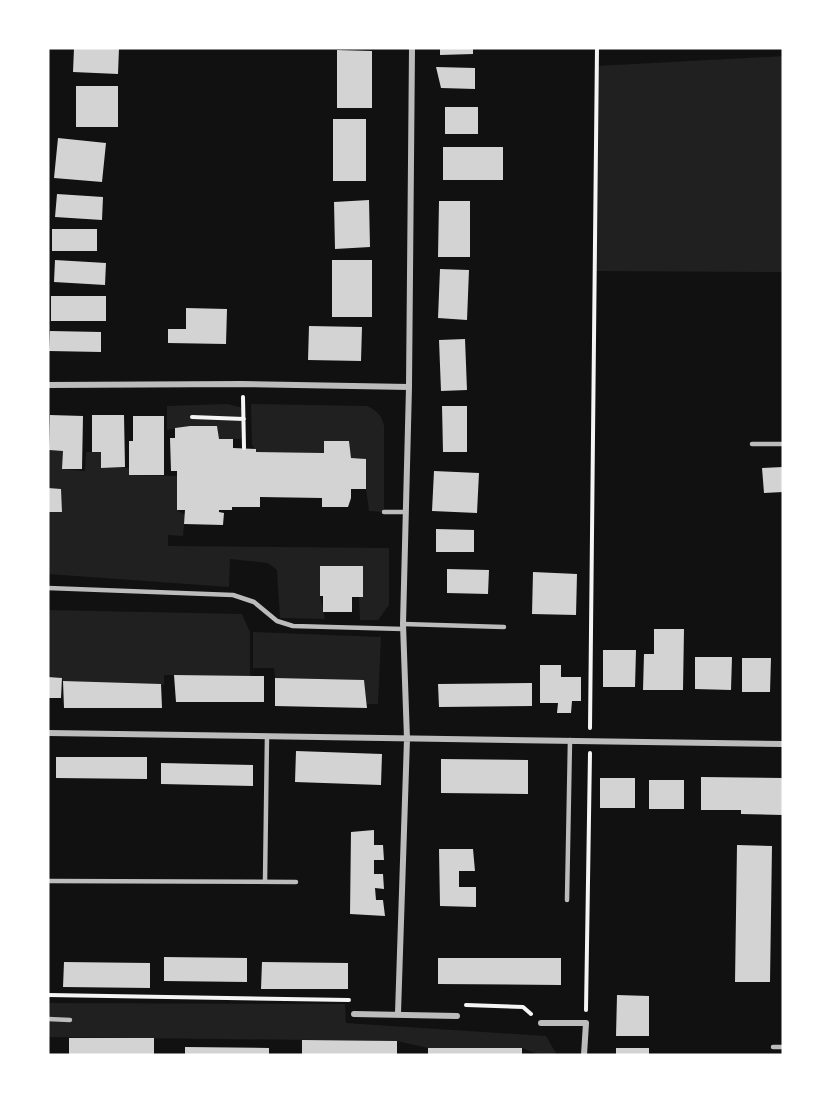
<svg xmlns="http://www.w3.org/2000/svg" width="831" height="1103" font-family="'Space Grotesk',sans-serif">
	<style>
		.green { fill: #202020 }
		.building { fill: #d3d3d3 }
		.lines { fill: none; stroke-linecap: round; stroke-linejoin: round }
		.path { stroke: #f5f5f5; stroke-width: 4 }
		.service { stroke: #bcbcbc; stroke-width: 4.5 }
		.minor { stroke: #bcbcbc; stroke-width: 6 }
	</style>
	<rect width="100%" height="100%" fill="#111"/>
	<!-- green -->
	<path class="green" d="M783 56V272L595 271 597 66Z
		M227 404 243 408 241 439H219L217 426H190L167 430V406Z
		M251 404 367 406C377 411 382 415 384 426V512L369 511 366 489V459L351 458 349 441H324V453L256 452 252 444Z
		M48 450 63 451V469L85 471 86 452H101V468H129L130 475 177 476V510L185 515 183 536 168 535V546L389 548V605L378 620H360L359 597H363V566H320V596L325 619 280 618 277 570 268 563 230 559 229 587 48 574Z
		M48 610 242 614 250 632V676L164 675V685L63 681 62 678 48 677Z
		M253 632 381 637 378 704H367L364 680 275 678 274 668H253Z
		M48 1003 345 1004 346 1023 546 1036 557 1055H540L522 1048H428L397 1041 48 1037Z"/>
	<!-- building -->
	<path class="building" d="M74 48H119L118 74 73 72Z
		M440 48H473V54L440 55Z
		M337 50 372 51V108H337Z
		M436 67 475 68V89L441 88Z
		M76 86H118V127H76Z
		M445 107H478V134H445Z
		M333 119H366V181H333Z
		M58 138 106 143 102 182 54 178Z
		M443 147H503V180H443Z
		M57 194 103 197 102 220 55 217Z
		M369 200 370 247 335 249 334 202Z
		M439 201H470V257H438Z
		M52 229H97V251H52Z
		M55 260 106 263 105 285 54 282Z
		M332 260H372V317H332Z
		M440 269 469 270 467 320 438 318Z
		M51 296H106V321H51Z
		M186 308 227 309 226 344 168 343V329H186Z
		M309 326 362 327 361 361 308 360Z
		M50 331 101 332V352L49 351Z
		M465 339 467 390 441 391 439 340Z
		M442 406H467V452H443Z
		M50 415 83 416 82 469H62L63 451 49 450Z
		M92 415H124L125 467 101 468V452H92Z
		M133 416H164V475H129V441H133Z
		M190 426H217L219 439H233V448L256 449V452L324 453V441H349L351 458 366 459V489H351V498L348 507H322V498L260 497V507H232V510H219V512L224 513 223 525 184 524 185 510H177V471H171L170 438H175V428Z
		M783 467V492L764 493 762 468Z
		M434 471 479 473 477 513 432 511Z
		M48 488 61 489 62 512H48Z
		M436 529 474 530V552H436Z
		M320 566H363V597H352V612H323V596H320Z
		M447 569 489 570 488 594 447 593Z
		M533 572 577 574 576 615 532 614Z
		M654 629H684L683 690H643L644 654H654Z
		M603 650H636L635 687H603Z
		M695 657H732L731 690 695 689Z
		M742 658H771L770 692H742Z
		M540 665H561V677H581V701H572L571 713H557L558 703H540Z
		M174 675 264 676V702H176Z
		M48 677 62 678 61 698H48Z
		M275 678 364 680 367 708 275 706Z
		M63 681 161 684 162 708H64Z
		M532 683V706L439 707 438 684Z
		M296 751 382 754 381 785 295 782Z
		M56 757H147V779L56 778Z
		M441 759 528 760V794L441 793Z
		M161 763 253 765V786L161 784Z
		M701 777 783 778V815L741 814V810H701Z
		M600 778H635V808H600Z
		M649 780H684V809H649Z
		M374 830V845H383L384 860H374V874H383L384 889 375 888 376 900H383L385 916 350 914 351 832Z
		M737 845 772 846 770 982H735Z
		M439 849H473L475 871H459V887H476V907L440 906Z
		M164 957 247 958V982L164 981Z
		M438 958H561V985L438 984Z
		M64 962 150 963V988L63 987Z
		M262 962 348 963V989H261Z
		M617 995 649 996V1036H616Z
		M69 1038H154V1055H69Z
		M302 1040 397 1041V1055H302Z
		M185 1047 269 1048V1055H185Z
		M428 1048H522V1055H428Z
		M616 1048H649V1055H616Z"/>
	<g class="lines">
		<!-- path -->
		<path class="path" d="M243 397 244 448
			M192 417 244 419
			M590 728 597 48
			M48 995 349 1000
			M466 1005 523 1007 531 1014
			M586 1010 590 753"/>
		<!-- service -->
		<path class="service" d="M752 444H783
			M384 512H405
			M48 588 233 595 254 602 277 621 293 626 403 629
			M403 624 504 627
			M48 881 296 882
			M265 882 267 736
			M567 900 570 740
			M48 1019 70 1020
			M773 1047H783"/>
		<!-- minor -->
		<path class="minor" d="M48 385 242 384 409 387
			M48 733 783 744
			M398 1013 407 739 403 624 409 387 412 48
			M354 1014 457 1016
			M541 1023H586L584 1055"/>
	</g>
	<!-- border -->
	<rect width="831" height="1103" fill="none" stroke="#ffffff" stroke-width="99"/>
</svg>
